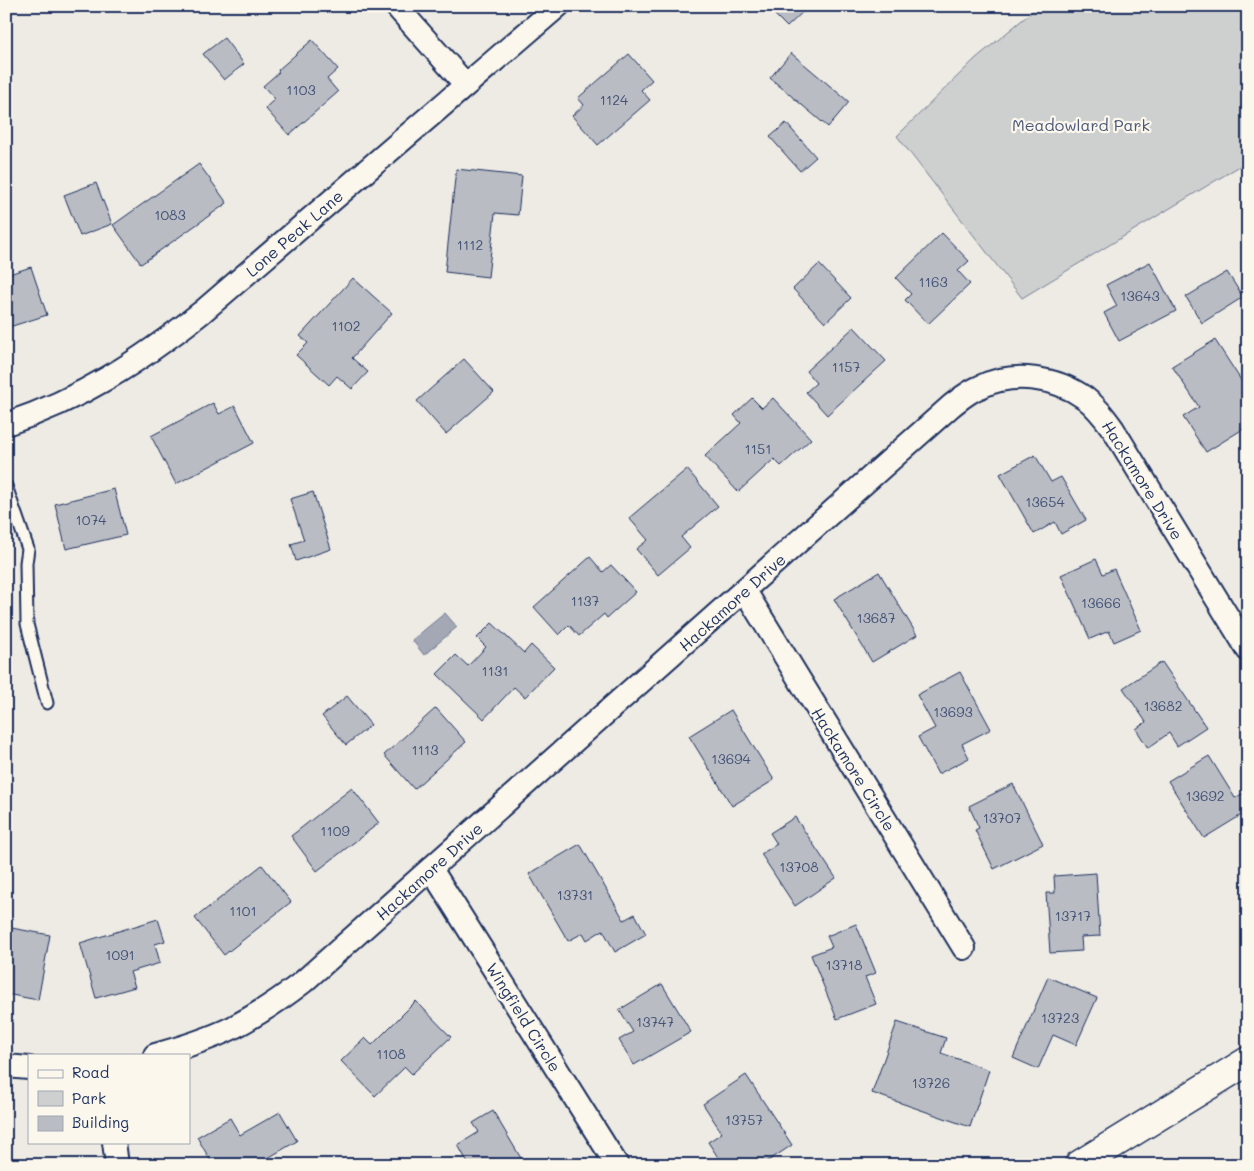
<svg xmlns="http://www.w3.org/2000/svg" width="1254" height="1171" font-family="Mali,sans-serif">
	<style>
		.green { fill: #cecfcf; stroke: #747f96 }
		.water { fill: #a3a8b4; stroke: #6d7892 }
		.building { fill: #b9bcc3; stroke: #1b2f5e }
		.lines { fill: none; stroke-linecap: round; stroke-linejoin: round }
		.service-casing { stroke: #1b2f5e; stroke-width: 15 }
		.minor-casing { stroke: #1b2f5e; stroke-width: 26 }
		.secondary-casing { stroke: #1b2f5e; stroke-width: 31 }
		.service { stroke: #fbf7ec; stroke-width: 11 }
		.minor { stroke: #fbf7ec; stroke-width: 22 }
		.secondary { stroke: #fbf7ec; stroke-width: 28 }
		.labels { text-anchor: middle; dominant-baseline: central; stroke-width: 4.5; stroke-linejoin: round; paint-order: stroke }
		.number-label { font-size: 14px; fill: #425277 }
		.park-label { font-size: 16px; fill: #48577a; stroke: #fbf7ec }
		.street-label { font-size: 16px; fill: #1b2f5e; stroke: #fbf7ec }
	</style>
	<rect width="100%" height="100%" fill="#eeebe4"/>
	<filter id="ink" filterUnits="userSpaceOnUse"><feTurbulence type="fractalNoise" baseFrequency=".02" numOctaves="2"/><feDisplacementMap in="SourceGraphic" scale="10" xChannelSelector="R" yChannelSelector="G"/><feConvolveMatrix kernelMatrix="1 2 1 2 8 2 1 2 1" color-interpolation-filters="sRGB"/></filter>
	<g filter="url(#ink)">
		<!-- green -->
		<path class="green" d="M1039 6H1248V161L1022 298 897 136 975 59Z"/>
		<!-- water -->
		<path class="water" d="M445 613 457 627 424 655 412 640Z"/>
		<!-- building -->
		<path class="building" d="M766 6H809L787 27Z
			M224 38 244 64 224 80 203 54Z
			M312 40 338 69 327 79 338 92 289 135 265 108 275 99 263 86 279 72 278 70Z
			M791 53 849 102 828 127 770 78Z
			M629 54 652 80 641 90 650 100 598 145 572 116 584 105 578 98Z
			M786 123 816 157 800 171 770 137Z
			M199 164 227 203 141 264 113 225Z
			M456 169 522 176 518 215 495 213 488 277 445 272Z
			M96 183 112 224 80 236 64 195Z
			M942 233 969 261 958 271 970 284 928 324 905 300 911 294 896 278Z
			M1150 262 1176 311 1119 341 1104 313 1117 306 1106 285Z
			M819 264 851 298 825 323 793 289Z
			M31 267 47 315 6 328V275Z
			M1227 272 1243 297 1202 323 1186 297Z
			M353 278 392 313 352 358 368 372 352 389 337 376 329 385 296 355 308 343 300 336Z
			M854 327 886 361 827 415 806 392 816 383 806 371Z
			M1215 340 1248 391V426L1206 452 1183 417 1199 407 1172 366Z
			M464 359 494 392 446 434 417 401Z
			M752 398 762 408 773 398 811 439 781 466 774 459 738 492 705 456 741 423 734 415Z
			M213 403 219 414 235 406 254 443 176 484 151 436Z
			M1035 455 1051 482 1061 477 1086 520 1061 534 1055 522 1034 534 1000 474Z
			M687 469 718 506 681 537 690 548 658 575 636 549 648 540 629 518Z
			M114 489 126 535 66 549 55 504Z
			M313 492 331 549 296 561 291 544 304 540 290 499Z
			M590 557 603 572 611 565 636 592 607 618 604 614 579 636 569 625 559 635 534 607Z
			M1096 559 1103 574 1114 569 1141 630 1114 642 1109 631 1090 639 1061 575Z
			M879 572 917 635 872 662 834 599Z
			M492 623 524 653 531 645 554 667 525 697 514 687 484 719 437 674 456 655 468 666 486 647 477 638Z
			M1162 662 1206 727 1177 746 1169 733 1148 748 1136 729 1146 722 1123 688Z
			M960 672 991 729 962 744 969 758 938 774 918 737 935 728 917 695Z
			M347 696 371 725 346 745 322 716Z
			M436 708 466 742 414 789 384 755Z
			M731 710 774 780 732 806 689 736Z
			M1209 756 1235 798 1247 791 1248 811 1204 838 1168 781Z
			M1013 784 1043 844 994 869 975 830 979 828 969 806Z
			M352 788 379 823 317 871 291 836Z
			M795 817 836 878 795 906 761 854 777 844 770 833Z
			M580 844 624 920 635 914 646 934 615 952 603 930 587 940 583 933 568 941 529 874Z
			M262 865 291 902 224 955 195 918Z
			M1096 873 1100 936 1081 937 1082 951 1050 953 1046 893H1055L1054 876Z
			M158 919 165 941 155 944 160 963 130 972 135 987 96 998 80 943Z
			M856 924 876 973 865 977 876 1004 837 1019 811 955 832 947 827 936Z
			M6 927 50 935 38 1000 6 994Z
			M1048 977 1097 998 1076 1045 1053 1035 1038 1069 1013 1058Z
			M662 984 691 1032 634 1065 619 1040 633 1032 619 1010Z
			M416 1001 451 1037 412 1074 405 1067 375 1096 341 1061 365 1038 372 1045Z
			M897 1022 946 1038 941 1053 989 1070 970 1127 872 1093Z
			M746 1075 792 1145 762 1165H723L708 1142 722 1133 703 1104Z
			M493 1111 525 1165H469L458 1145 479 1132 473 1123Z
			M280 1112 297 1141 256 1165H213L197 1137 230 1118 240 1135Z"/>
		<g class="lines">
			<!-- service casing -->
			<g class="service-casing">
				<path id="service" d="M6 486 28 549 26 563 27 624 47 703"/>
			</g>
			<!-- minor casing -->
			<g class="minor-casing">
				<path id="minor" d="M396 6 466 85
					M6 424C82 399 140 361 202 312L558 6
					M745 591 964 948
					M431 869 617 1165
					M155 1055C181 1048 207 1040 232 1028 257 1015 281 999 303 982L951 406C960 399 969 391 980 387 1013 371 1056 377 1085 398 1097 407 1105 418 1113 429L1248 650
					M6 1066 29 1068
					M114 1142 117 1165"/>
			</g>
			<!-- secondary casing -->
			<g class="secondary-casing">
				<path id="secondary" d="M1079 1165 1248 1061"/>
			</g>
			<!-- service -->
			<use href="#service" class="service"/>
			<!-- minor -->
			<use href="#minor" class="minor"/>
			<!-- secondary -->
			<use href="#secondary" class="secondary"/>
		</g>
	</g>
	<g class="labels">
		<!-- number labels -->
		<g class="number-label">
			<text x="301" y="89">1103</text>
			<text x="614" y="99">1124</text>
			<text x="170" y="214">1083</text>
			<text x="470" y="244">1112</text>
			<text x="933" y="281">1163</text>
			<text x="1140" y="295">13643</text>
			<text x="346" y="325">1102</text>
			<text x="846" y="366">1157</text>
			<text x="758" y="448">1151</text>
			<text x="1045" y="501">13654</text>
			<text x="91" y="519">1074</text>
			<text x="585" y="600">1137</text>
			<text x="1101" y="602">13666</text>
			<text x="876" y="617">13687</text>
			<text x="495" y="670">1131</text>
			<text x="1163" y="705">13682</text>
			<text x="953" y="711">13693</text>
			<text x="425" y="749">1113</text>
			<text x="731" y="758">13694</text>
			<text x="1205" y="795">13692</text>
			<text x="1002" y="817">13707</text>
			<text x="335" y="830">1109</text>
			<text x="799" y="866">13708</text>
			<text x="575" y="894">13731</text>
			<text x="243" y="910">1101</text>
			<text x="1073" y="915">13717</text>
			<text x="120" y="954">1091</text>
			<text x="844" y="964">13718</text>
			<text x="1060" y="1017">13723</text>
			<text x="655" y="1021">13747</text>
			<text x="391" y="1053">1108</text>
			<text x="931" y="1082">13726</text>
			<text x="744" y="1119">13757</text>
		</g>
		<!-- park labels -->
		<g class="park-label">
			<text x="1081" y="124">Meadowlard Park</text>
		</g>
		<!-- street labels -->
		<g class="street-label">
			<text transform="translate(294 233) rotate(-41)">Lone Peak Lane</text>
			<text transform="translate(1143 480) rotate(58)">Hackamore Drive</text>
			<text transform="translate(732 602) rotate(-42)">Hackamore Drive</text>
			<text transform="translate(854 769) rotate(58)">Hackamore Circle</text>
			<text transform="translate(429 871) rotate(-42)">Hackamore Drive</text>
			<text transform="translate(524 1017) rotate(58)">Wingfield Circle</text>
		</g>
	</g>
	<!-- margin -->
	<rect width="1254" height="1171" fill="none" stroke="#fbf7ec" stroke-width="25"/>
	<rect x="12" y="12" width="1229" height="1146" fill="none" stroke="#1b2f5e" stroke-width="2" filter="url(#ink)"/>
	<!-- legend -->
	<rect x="28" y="1054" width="162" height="90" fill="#fbf7ec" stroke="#a1a7b3"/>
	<rect x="38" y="1070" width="25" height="8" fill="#fbf7ec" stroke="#a1a7b3"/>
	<text x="72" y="1078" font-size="15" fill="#1b2f5e">Road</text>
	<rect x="38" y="1091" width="25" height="15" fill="#cecfcf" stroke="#a1a7b3"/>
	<text x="72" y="1104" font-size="15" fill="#1b2f5e">Park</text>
	<rect x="38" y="1116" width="25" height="15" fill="#b9bcc3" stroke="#a1a7b3"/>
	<text x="72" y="1128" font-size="15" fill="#1b2f5e">Building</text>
</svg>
